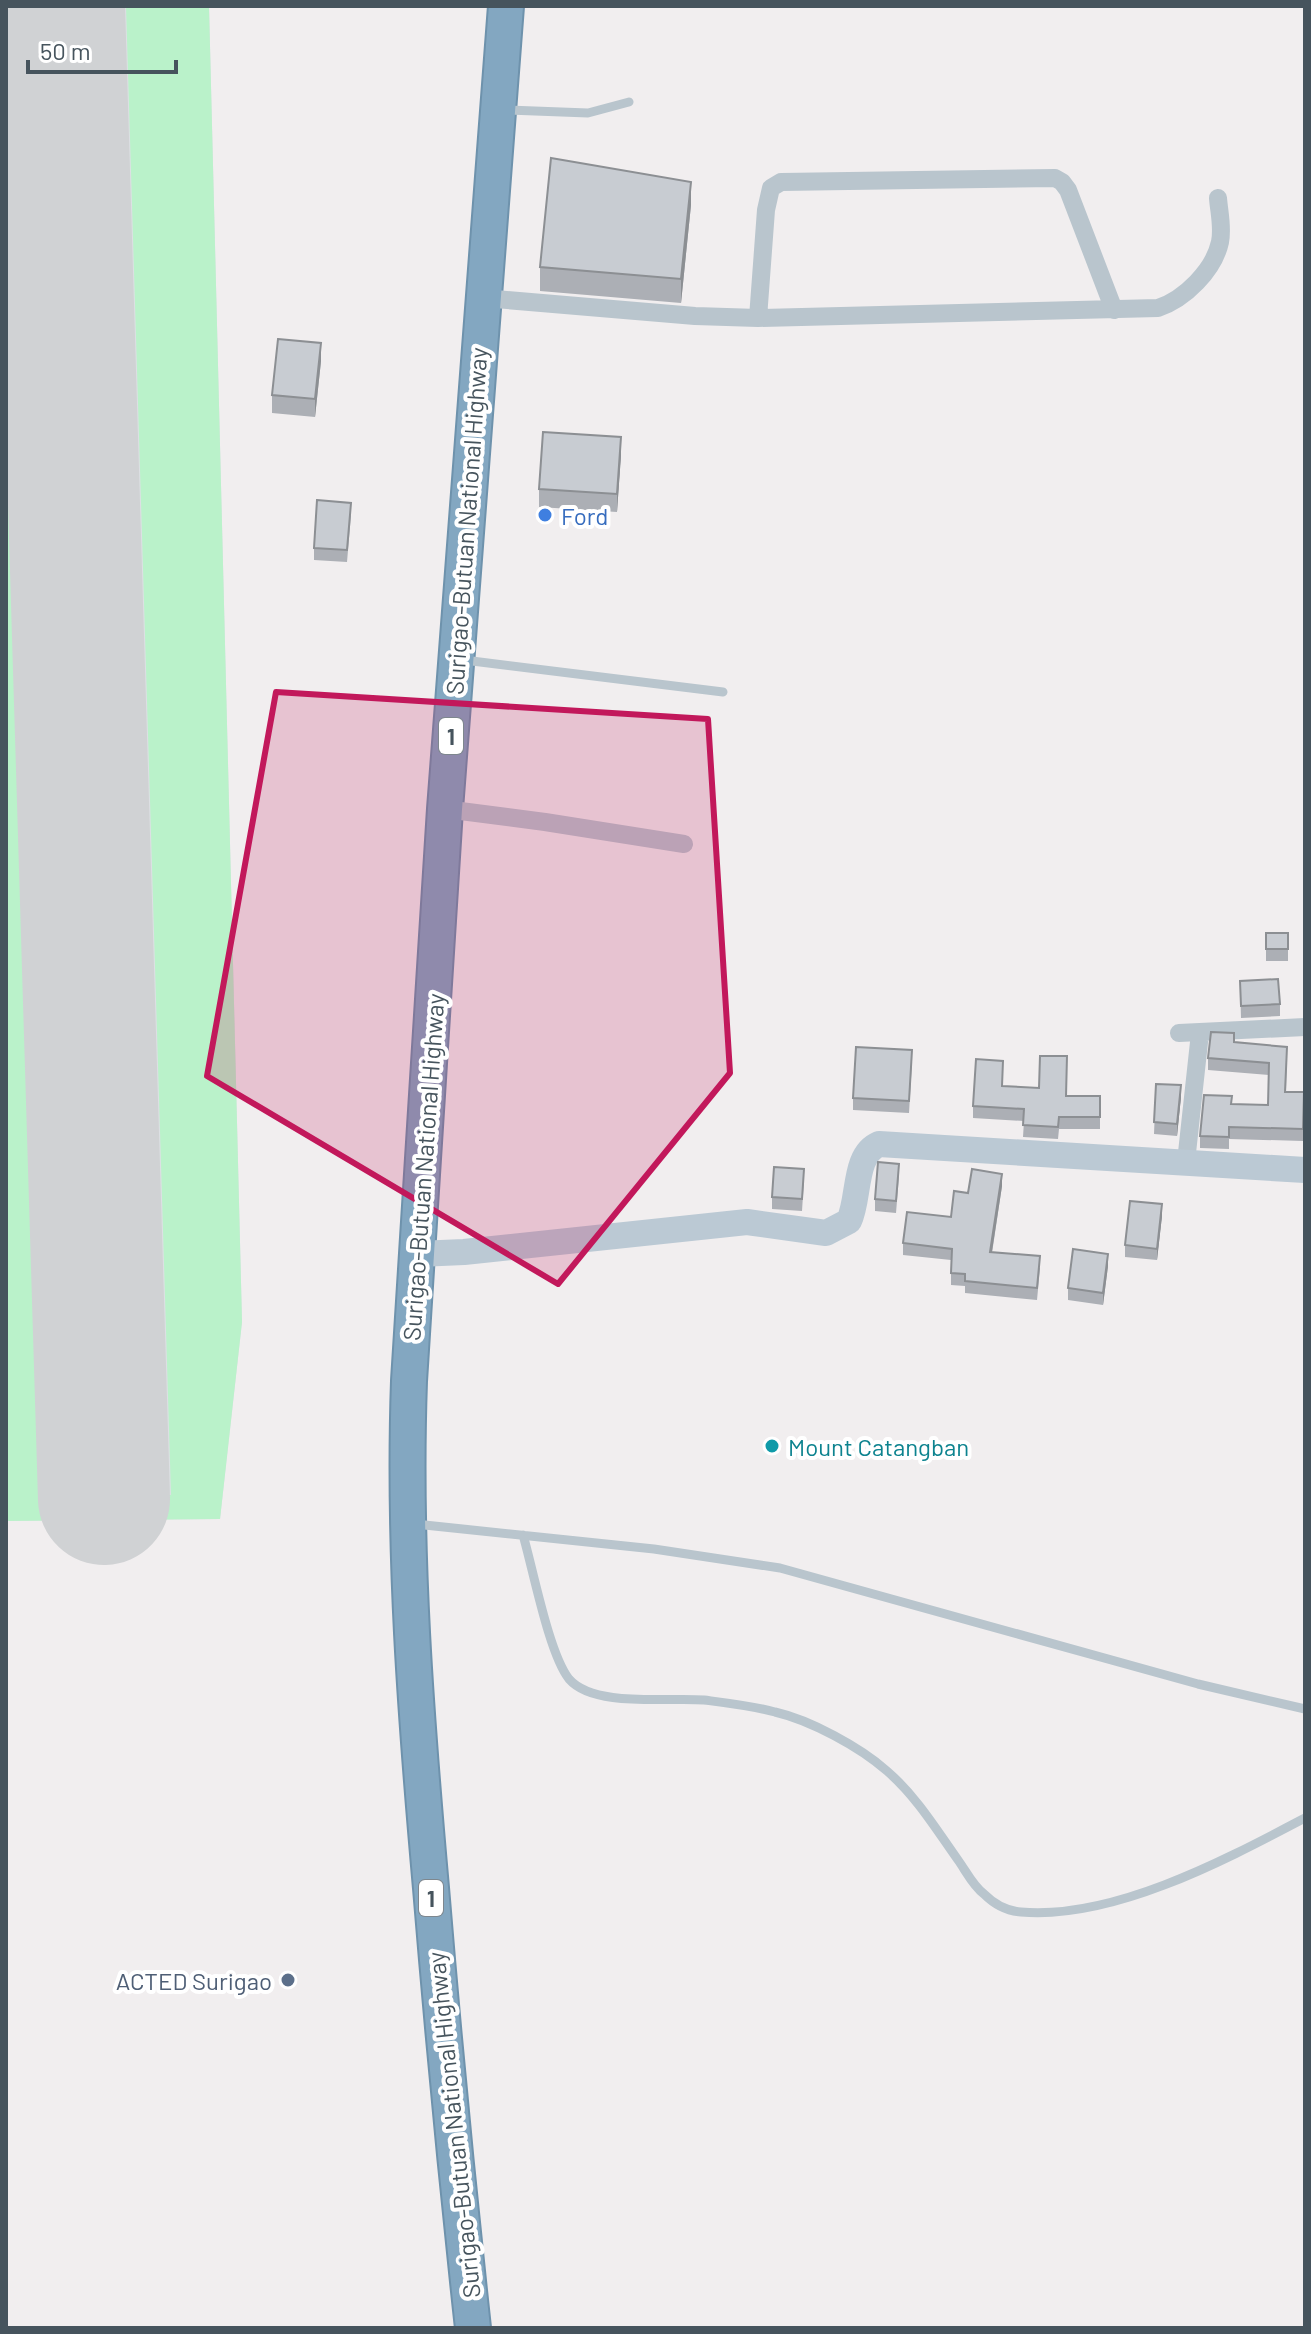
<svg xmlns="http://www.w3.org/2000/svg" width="1311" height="2334" font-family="Barlow,sans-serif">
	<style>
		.airport { fill: #dde0e4 }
		.green { fill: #baf2ca }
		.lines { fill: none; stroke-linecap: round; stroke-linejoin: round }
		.runway { stroke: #d0d2d4; stroke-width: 132 }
		.highway-casing { stroke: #6e92ac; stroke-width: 38 }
		.lane { stroke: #b9c5cd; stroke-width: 9 }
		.street { stroke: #b9c5cd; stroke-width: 18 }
		.secondary { stroke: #bbc9d4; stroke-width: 26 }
		.highway { stroke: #83a7c1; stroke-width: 34 }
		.wall { fill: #acafb5 }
		.shaded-wall { fill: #8c8f93 }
		.building { fill: #c8ccd2; stroke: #8c8f93; stroke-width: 2 }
		.marked { fill: #c2185b; fill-opacity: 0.2; stroke: #c2185b; stroke-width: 6; stroke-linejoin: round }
		.shop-dot { fill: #3f7fe0; stroke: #fff; stroke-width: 3 }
		.culture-dot { fill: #0f9aa8; stroke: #fff; stroke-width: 3 }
		.service-dot { fill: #5c6f8a; stroke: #fff; stroke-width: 3 }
		.labels { text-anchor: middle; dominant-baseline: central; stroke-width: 8; stroke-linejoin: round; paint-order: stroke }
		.shield { fill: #fff; stroke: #7e878e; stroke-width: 2 }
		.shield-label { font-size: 22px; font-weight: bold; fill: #46545d }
		.shop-label { font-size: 24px; fill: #366cbe; stroke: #fff; text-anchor: start }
		.street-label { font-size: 24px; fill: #46545d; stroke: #fff }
		.culture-label { font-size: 24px; fill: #0d838f; stroke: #fff; text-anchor: start }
		.service-label { font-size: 24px; fill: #4e5e75; stroke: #fff; text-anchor: end }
	</style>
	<rect width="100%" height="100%" fill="#f1eeef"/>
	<!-- airport -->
	<path class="airport" d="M6 6H209L242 1322 220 1519 6 1521Z"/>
	<!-- green -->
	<path class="green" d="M126 6H209L242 1322 220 1519 6 1521V395L39 1499 171 1495Z"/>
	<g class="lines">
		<!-- runway -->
		<path class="runway" d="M59 6 104 1499"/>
		<!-- highway casing -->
		<g class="highway-casing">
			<path id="highway" d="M473 2328C457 2181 443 2035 431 1888 416 1719 403 1551 409 1381L445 809 506 6"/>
		</g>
		<!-- lane -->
		<path class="lane" d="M505 110 588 113 629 102
			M464 660 723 692
			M415 1524 654 1549 780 1568 1198 1684 1305 1709
			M523 1535C533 1569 549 1654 569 1679 594 1708 668 1697 704 1700 727 1703 753 1706 775 1712 810 1720 860 1747 887 1771 916 1796 936 1829 958 1860 966 1871 973 1886 984 1894 994 1904 1007 1911 1021 1912 1113 1920 1225 1860 1305 1818"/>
		<!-- street -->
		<path class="street" d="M483 298 695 316 758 318 1158 308C1185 299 1214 270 1220 242 1223 227 1219 212 1218 198
			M758 318 766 210 771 188 781 182 1055 178 1062 182 1068 190 1114 310
			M445 809 545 822 684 844
			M1179 1033 1305 1027
			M1186 1162 1200 1033"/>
		<!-- secondary -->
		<path class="secondary" d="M418 1254 464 1252 747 1222 826 1233 849 1221C860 1198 853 1155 879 1144L1305 1170"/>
		<!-- highway -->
		<use href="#highway" class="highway"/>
	</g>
	<!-- wall -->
	<path class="wall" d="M691 205 681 303 540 291V267Z
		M321 361 315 417 272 413V395Z
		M621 455 617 512 539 507V489Z
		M351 515 347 562 314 560V548Z
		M1266 933H1288V961H1266Z
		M1240 981 1280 1004V1016L1241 1018Z
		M1234 1042 1287 1047 1286 1092H1304L1303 1141 1229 1139V1149L1200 1148V1136L1232 1104 1268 1105 1269 1075 1208 1070V1058Z
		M912 1062 909 1113 853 1110V1098Z
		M1156 1084 1181 1097 1177 1136 1154 1134Z
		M1066 1096H1100V1129H1059L1058 1139 1023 1137 1024 1121 973 1118V1106Z
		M899 1176 896 1213 875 1211V1199Z
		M804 1180 802 1211 772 1209V1197Z
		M1002 1186 992 1253 1040 1268 1037 1300 965 1293V1286L951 1285V1260L903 1255V1243L951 1217 968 1193Z
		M1162 1216 1157 1260 1125 1257V1245Z
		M1108 1266 1103 1305 1068 1300V1288Z"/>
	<!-- shaded-wall -->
	<path class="shaded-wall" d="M691 182V205L681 303V279Z
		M321 343V361L315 417V399Z
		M621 437V455L617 512V494Z
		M1181 1085V1097L1177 1136V1124Z
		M1002 1174V1186L990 1264V1252Z
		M1162 1204V1216L1157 1260V1249Z
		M1108 1254V1266L1103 1305V1293Z"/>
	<!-- building -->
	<path class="building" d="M551 158 691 182 681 279 540 267Z
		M278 339 321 343 315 399 272 395Z
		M543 432 621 437 617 494 539 489Z
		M317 500 351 503 347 550 314 548Z
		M1266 933H1288V949H1266Z
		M1278 979 1280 1004 1241 1006 1240 981Z
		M1211 1032 1234 1033V1042L1287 1047 1285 1092H1304L1303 1129 1229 1127V1137L1200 1136 1204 1095 1232 1096 1231 1104 1268 1105 1269 1063 1208 1058Z
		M856 1047 912 1050 909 1101 853 1098Z
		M1040 1056H1067L1066 1096H1100V1117H1059L1058 1127 1023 1125 1024 1109 973 1106 976 1059 1003 1061 1002 1086 1039 1088Z
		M1156 1084 1181 1085 1177 1124 1154 1122Z
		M878 1162 899 1164 896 1201 875 1199Z
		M774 1167 804 1169 802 1199 772 1197Z
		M972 1169 1002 1174 990 1252 1040 1256 1037 1288 965 1281V1274L951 1273 952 1249 903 1243 907 1212 951 1217 954 1191 968 1193Z
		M1130 1201 1162 1204 1157 1249 1125 1245Z
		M1073 1249 1108 1254 1103 1293 1068 1288Z"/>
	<!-- marked area -->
	<path class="marked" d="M276 692 708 719 730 1073 558 1284 207 1076Z"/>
	<!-- markers -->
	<circle class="shop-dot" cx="545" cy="515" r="8"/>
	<circle class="culture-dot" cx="772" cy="1446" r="8"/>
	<circle class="service-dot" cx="288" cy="1980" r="8"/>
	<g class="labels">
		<!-- shield labels -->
		<g class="shield">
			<rect x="439" y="718" width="24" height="36" rx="6"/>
			<rect x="419" y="1880" width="24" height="36" rx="6"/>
		</g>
		<g class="shield-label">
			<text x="451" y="736">1</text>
			<text x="431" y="1898">1</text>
		</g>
		<!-- shop labels -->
		<g class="shop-label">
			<text x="561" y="515">Ford</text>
		</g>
		<!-- street labels -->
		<g class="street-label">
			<text transform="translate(466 521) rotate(-86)">Surigao-Butuan National Highway</text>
			<text transform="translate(423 1167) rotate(-86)">Surigao-Butuan National Highway</text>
			<text transform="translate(453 2125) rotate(-96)">Surigao-Butuan National Highway</text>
		</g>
		<!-- culture labels -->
		<g class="culture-label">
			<text x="788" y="1446">Mount Catangban</text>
		</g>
		<!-- service labels -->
		<g class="service-label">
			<text x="272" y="1980">ACTED Surigao</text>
		</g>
	</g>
	<!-- border -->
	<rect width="1311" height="2334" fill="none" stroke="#46545d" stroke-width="16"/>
	<!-- scale -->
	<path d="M28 60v12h148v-12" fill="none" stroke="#46545d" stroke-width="4"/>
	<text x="40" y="60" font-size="24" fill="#46545d" stroke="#ffffff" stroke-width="6" paint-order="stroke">50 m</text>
</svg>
